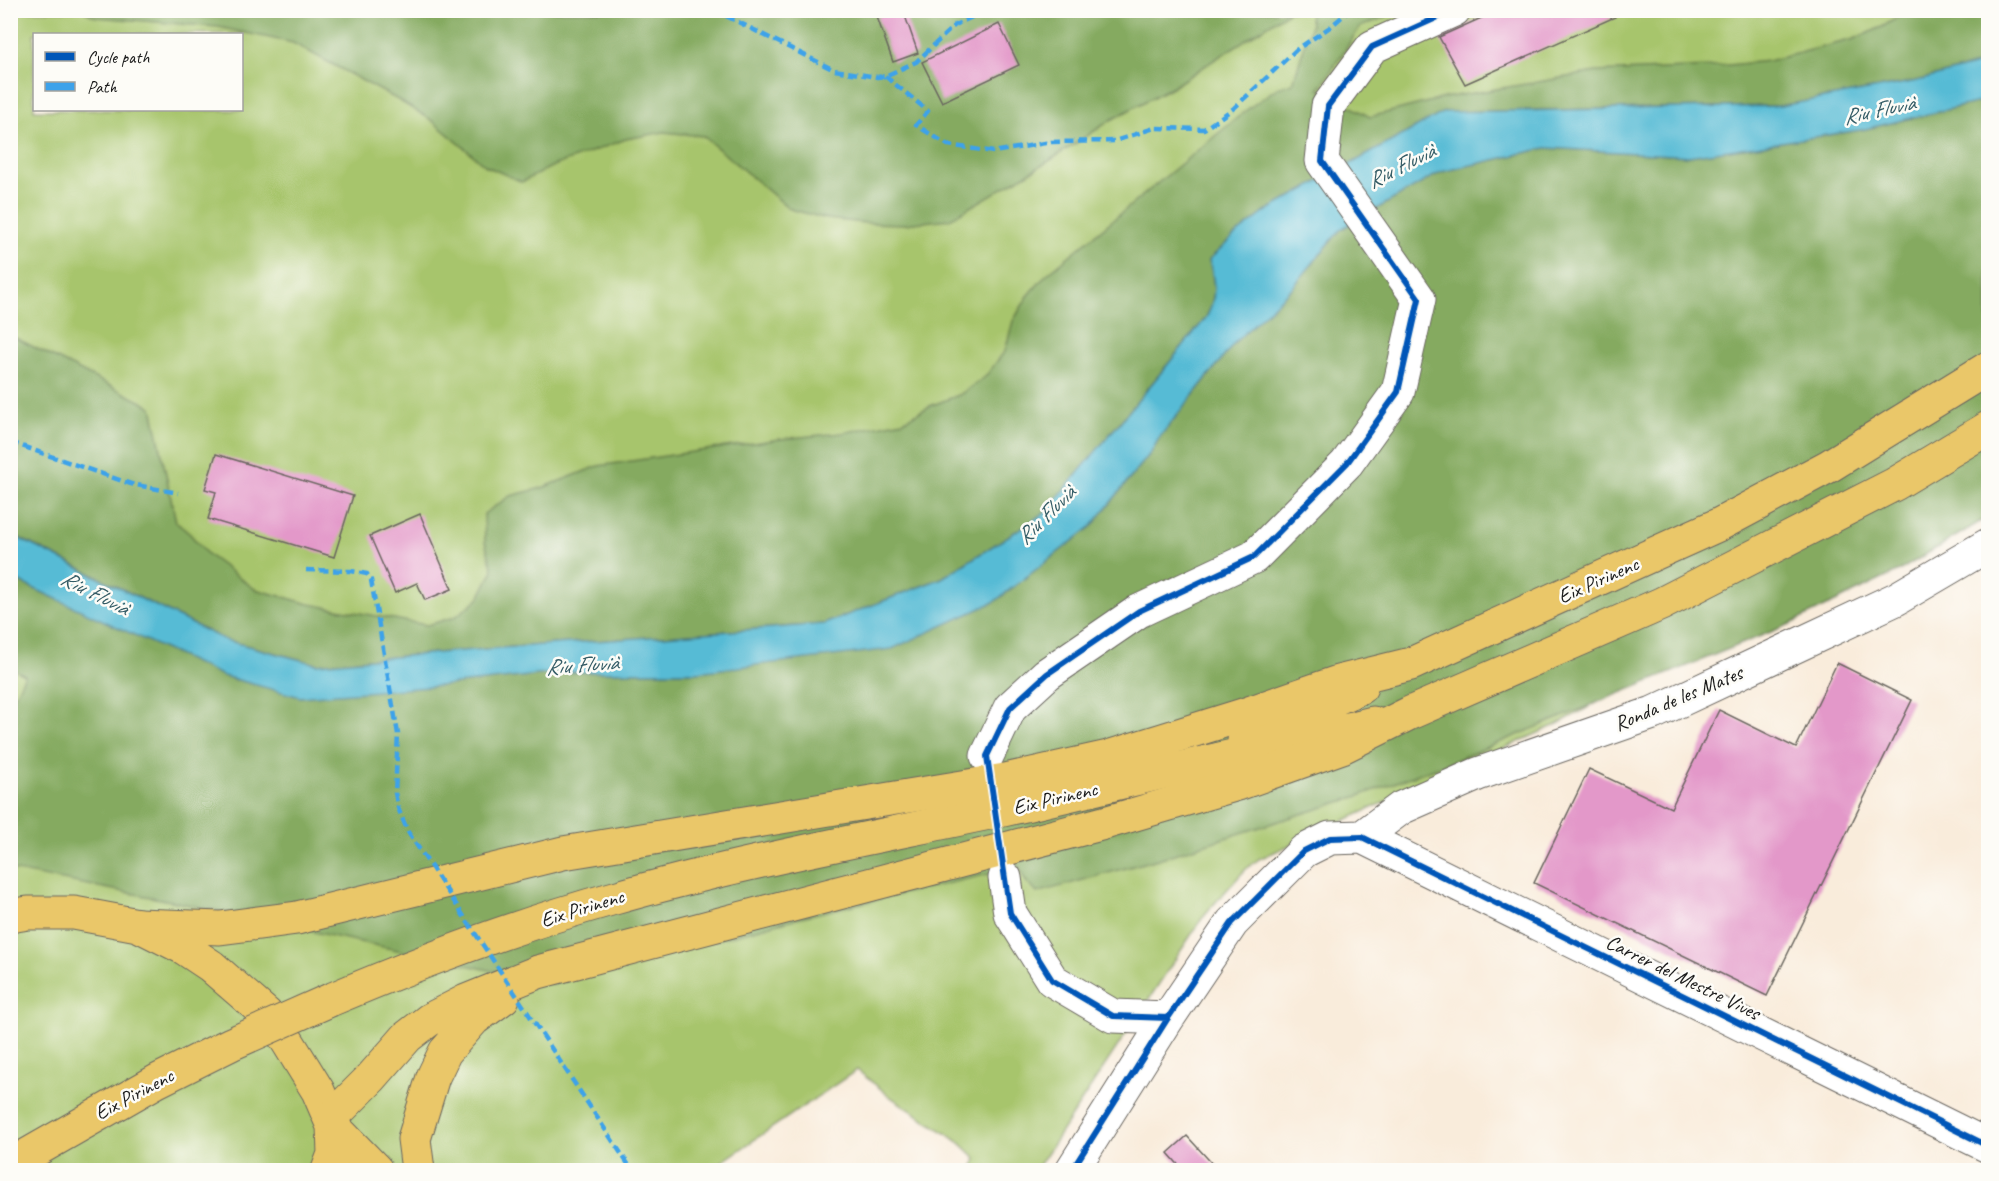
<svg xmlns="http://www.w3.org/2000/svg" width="1999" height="1181" font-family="Caveat,sans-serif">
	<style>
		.green { fill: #a7c56c; stroke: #627044; stroke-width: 1.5; fill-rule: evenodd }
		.forest { fill: #85aa60; stroke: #50633e; stroke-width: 1.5 }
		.water { fill: #57bbd5; stroke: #3a6c78; stroke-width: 1.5 }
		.building { fill: #e398c9 }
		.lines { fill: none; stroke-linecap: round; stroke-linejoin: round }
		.minor-casing { stroke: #69655f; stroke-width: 35 }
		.major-casing { stroke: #69655f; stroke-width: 35 }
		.highway-casing { stroke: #69655f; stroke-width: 35 }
		.minor { stroke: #fff; stroke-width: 33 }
		.major { stroke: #eac769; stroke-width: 33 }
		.highway { stroke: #eac769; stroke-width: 33 }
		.major-bridge-casing { stroke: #69655f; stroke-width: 35; stroke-linecap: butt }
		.major-bridge { stroke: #eac769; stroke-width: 33 }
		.quiet { stroke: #3da2ea; stroke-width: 4.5; stroke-dasharray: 9 4.5; stroke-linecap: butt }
		.cycleway-casing { stroke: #fdfcf7; stroke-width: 10 }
		.cycleway { stroke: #0057b8; stroke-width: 6 }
		.labels { text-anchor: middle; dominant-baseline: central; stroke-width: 5; stroke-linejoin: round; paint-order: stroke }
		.street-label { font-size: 21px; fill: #1c1c1c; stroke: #fdfcf7 }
		.water-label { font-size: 22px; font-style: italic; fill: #345c66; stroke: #fdfcf7 }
	</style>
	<rect width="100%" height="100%" fill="#fdfcf7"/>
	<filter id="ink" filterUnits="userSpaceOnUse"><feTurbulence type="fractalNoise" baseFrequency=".0167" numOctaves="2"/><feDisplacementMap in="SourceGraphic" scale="12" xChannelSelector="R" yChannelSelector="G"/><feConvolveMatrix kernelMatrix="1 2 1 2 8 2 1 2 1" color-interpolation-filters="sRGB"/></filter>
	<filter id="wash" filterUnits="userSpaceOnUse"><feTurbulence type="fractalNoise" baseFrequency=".008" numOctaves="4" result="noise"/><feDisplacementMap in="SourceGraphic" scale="24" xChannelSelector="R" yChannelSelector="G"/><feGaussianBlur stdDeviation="1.35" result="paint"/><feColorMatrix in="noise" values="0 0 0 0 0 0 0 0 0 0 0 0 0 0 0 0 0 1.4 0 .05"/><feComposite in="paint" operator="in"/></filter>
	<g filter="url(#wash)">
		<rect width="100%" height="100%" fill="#f9ecdb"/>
		<!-- green -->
		<path class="green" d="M10 11H1988V468L1877 550 1556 725 1259 859 1245 870 1205 914 1036 1170H973L976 1158 959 1142 892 1098 857 1070 710 1170H11ZM34 34H242V110H34Z"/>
		<!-- forest -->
		<path class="forest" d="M83 11H1290L1177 84 1111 120 1049 161 950 219 905 224 866 223 827 219 790 209 703 136 664 132 626 139 553 166 522 182 486 166 430 119 398 100 293 43 218 27 96 17Z
			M1309 11H1401L1360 27 1319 89 1370 117 1444 98 1596 72 1709 67 1768 61 1854 39 1882 27 1908 11H1988V62L1917 81 1780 106 1444 112 1268 210 1235 235 1209 260C1215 282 1217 297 1206 318L1045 513 942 578 824 624 448 652 317 664 225 640 11 534 10 335 152 407 176 522 190 534 208 555 255 589 309 604 427 625 455 617 479 598 493 570 485 542 484 514 510 496 542 488 598 466 780 439 842 433 903 421 930 406 959 395 985 377 1005 351 1013 321 1028 296 1046 275 1249 108 1277 88 1293 83 1311 25Z
			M1988 100V517L1897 572 1788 625 1451 762 1356 797 1158 859 1037 893 1025 880 1019 867 801 917 553 984 176 902 11 870 10 705 25 675 11 668V578L236 680 565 672H697L994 602 1092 526 1152 451 1159 438 1237 340 1293 287 1341 229 1441 172 1546 148 1689 156 1861 130Z"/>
		<!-- water -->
		<path class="water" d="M1988 62V100L1861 130 1689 156 1546 148 1441 172 1341 229 1293 287 1237 340 1159 438 1152 451 1092 526 994 602 892 649 697 672H565L430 687 300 697 223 676 11 578 10 534 225 640 317 664 448 652 824 624 942 578 1045 513 1206 318C1217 297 1215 282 1209 260L1235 235 1268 210 1444 112 1780 106 1917 81Z"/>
		<g id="blocks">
			<!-- building -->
			<path class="building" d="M896 10H903L918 53 893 62 877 17Z
				M1499 10H1611L1615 17 1465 84 1439 37Z
				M999 24 1019 65 942 102 922 62Z
				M216 454 353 496 334 557 208 519 216 492 205 489Z
				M420 514 452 589 425 600 417 583 395 593 370 536Z
				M1837 663 1912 700 1767 996 1534 883 1589 769 1671 808 1719 710 1796 748Z
				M1187 1136 1218 1170H1183L1168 1153Z"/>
		</g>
	</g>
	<g filter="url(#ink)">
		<use href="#blocks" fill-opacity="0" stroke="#69655f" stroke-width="1.5"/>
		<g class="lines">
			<!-- minor casing -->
			<g class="minor-casing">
				<path id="minor" d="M987 756 1010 708 1047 674 1139 611 1254 557 1347 463 1398 392 1419 299 1322 161 1328 106 1372 47 1454 10
					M1362 837 1401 808 1478 774 1653 713 1896 599 1988 545
					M1005 878 1010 913 1052 980 1113 1016 1168 1018
					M1072 1170 1168 1018 1232 923 1304 851 1330 838 1362 837 1988 1146"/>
			</g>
			<!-- major casing -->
			<g class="major-casing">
				<path id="major" d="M1244 741 1361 687
					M10 916 28 913H74L138 925 184 948 211 966 266 1014 286 1039 318 1091 333 1126 334 1154 328 1170
					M330 1000C422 961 515 926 611 899 740 862 872 838 1003 810 1067 796 1130 780 1194 765 1254 751 1314 738 1373 723
					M333 1126 376 1170"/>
			</g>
			<!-- highway casing -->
			<g class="highway-casing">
				<path id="highway" d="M138 925 220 928 297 918 563 853 1005 780 1108 757 1243 715 1338 682 1411 664 1720 524 1829 466 1988 368
					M331 1118 371 1078 407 1037 429 1020 466 1001 538 972 1108 822 1238 784 1342 747 1410 713 1661 604 1895 484 1988 428
					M418 1170 414 1139 433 1077 445 1052 474 1019 503 998"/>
			</g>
			<!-- minor -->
			<use href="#minor" class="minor"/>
			<!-- major -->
			<use href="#major" class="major"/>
			<!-- highway -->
			<use href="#highway" class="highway"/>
			<!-- major-bridge casing -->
			<g class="major-bridge-casing">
				<path id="major-bridge" d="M10 1165 157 1081 231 1044 330 1000"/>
			</g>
			<!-- major-bridge -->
			<use href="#major-bridge" class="major-bridge"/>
			<!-- quiet -->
			<path class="quiet" d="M714 10 834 70 877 77 885 76 916 62 955 25 987 10
				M885 76 928 111 916 125 948 145 994 152 1051 142 1115 141 1154 128 1204 129 1234 108 1296 50 1330 27 1350 10
				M10 442 131 484 178 493
				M306 570 351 571 367 574 371 580 398 734 395 793 398 808 408 832 632 1170"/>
			<!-- cycleway casing -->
			<g class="cycleway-casing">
				<path id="cycleway" d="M1168 1018 1113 1016 1052 980 1010 913 987 756 1010 708 1047 674 1139 611 1254 557 1347 463 1398 392 1419 299 1322 161 1328 106 1372 47 1454 10
					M1072 1170 1168 1018 1232 923 1304 851 1330 838 1362 837 1988 1146"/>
			</g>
			<!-- cycleway -->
			<use href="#cycleway" class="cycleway"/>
		</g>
	</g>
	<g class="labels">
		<!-- street labels -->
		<g class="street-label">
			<text transform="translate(1598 580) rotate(-24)">Eix Pirinenc</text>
			<text transform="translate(1678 698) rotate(-23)">Ronda de les Mates</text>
			<text transform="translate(1055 798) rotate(-13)">Eix Pirinenc</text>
			<text transform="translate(582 908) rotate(-17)">Eix Pirinenc</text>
			<text transform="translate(1683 977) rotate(26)">Carrer del Mestre Vives</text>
			<text transform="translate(134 1094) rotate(-28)">Eix Pirinenc</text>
		</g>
		<!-- water labels -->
		<g class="water-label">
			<text transform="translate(1879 110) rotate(-12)">Riu Fluvià</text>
			<text transform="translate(1401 166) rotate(-27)">Riu Fluvià</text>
			<text transform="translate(1046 515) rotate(-45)">Riu Fluvià</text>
			<text transform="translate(95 593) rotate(27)">Riu Fluvià</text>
			<text transform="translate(582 665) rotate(-4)">Riu Fluvià</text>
		</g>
	</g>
	<!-- margin -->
	<rect width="1999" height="1181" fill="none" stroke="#fdfcf7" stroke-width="36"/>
	<!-- legend -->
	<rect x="33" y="33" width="210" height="78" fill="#fdfcf7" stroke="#a3a29f" stroke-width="1.5"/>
	<rect x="45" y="52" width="30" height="9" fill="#0057b8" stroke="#a3a29f" stroke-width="1.5"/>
	<text x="87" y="63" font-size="18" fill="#1c1c1c">Cycle path</text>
	<rect x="45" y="82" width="30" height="9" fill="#3da2ea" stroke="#a3a29f" stroke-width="1.5"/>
	<text x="87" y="93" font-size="18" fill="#1c1c1c">Path</text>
</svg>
